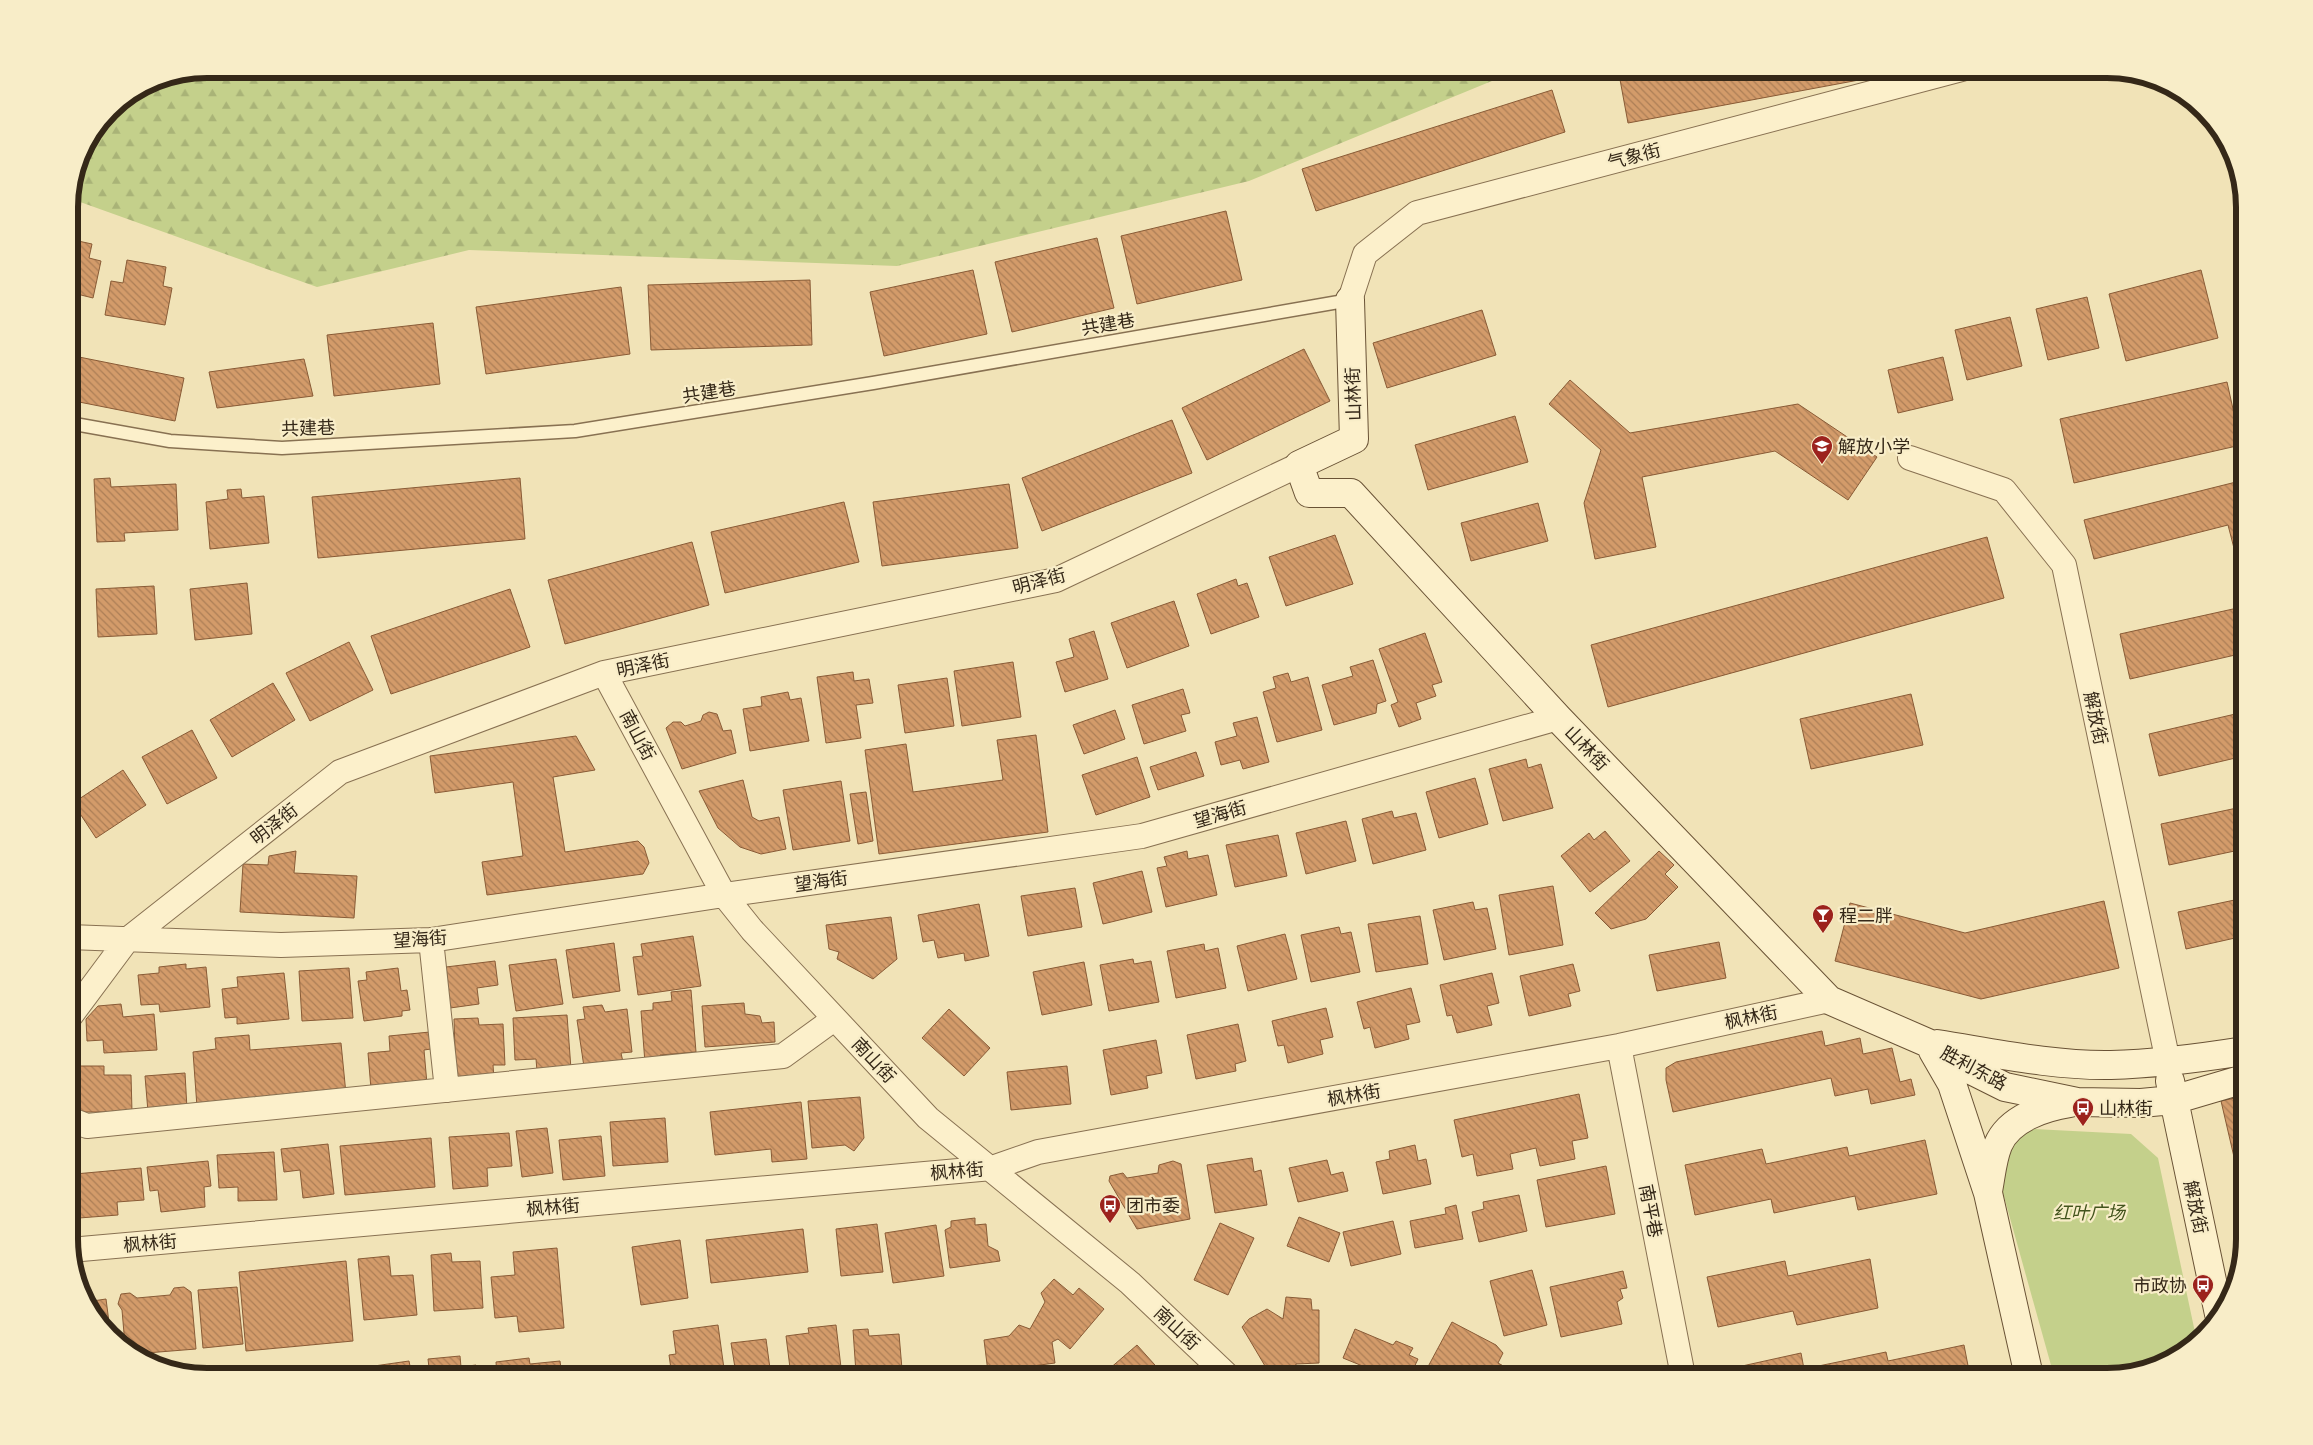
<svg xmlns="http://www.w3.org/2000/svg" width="2313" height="1445" font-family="'Source Serif 4','Noto Sans SC',serif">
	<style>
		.forest { fill: url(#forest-firs) }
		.park { fill: #c4d08b }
		.building { fill: url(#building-back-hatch); stroke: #895b36 }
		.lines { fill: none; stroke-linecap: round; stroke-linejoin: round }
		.lane-casing { stroke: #887152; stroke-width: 15 }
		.street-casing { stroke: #887152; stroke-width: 26 }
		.secondary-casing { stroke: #695235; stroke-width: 30 }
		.lane { stroke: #fcf0cb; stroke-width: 12 }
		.street { stroke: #fcf0cb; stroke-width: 24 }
		.secondary { stroke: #fcf0cb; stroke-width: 28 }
		.labels { text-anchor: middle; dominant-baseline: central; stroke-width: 4.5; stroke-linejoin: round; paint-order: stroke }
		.street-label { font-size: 18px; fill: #352818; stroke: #f8edc8 }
		.poi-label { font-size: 18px; fill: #352818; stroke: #f8edc8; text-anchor: start }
		.park-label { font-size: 18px; font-style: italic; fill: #43541d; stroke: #f8edc8 }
		.rim { fill: none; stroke: #352818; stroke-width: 6 }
	</style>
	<defs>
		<pattern id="forest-firs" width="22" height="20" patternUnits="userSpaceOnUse" patternTransform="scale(1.25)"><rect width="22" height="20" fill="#c4d08b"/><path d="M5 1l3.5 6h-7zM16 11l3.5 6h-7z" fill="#a9b377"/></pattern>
		<pattern id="building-back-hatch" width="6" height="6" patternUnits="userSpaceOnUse" patternTransform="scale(1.25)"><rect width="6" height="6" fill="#d39b6a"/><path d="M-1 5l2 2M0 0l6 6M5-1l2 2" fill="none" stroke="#ac7e56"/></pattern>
	</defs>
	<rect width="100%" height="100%" fill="#f1e3b7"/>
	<!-- forest -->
	<path class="forest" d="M207 69H1521L1249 181 897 266 469 250 317 287 69 198 79 154 109 109 154 79Z"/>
	<!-- park -->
	<path class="park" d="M2034 1129 2131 1134 2158 1158 2196 1337 2175 1358 2107 1376H2054L2003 1193C2001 1156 1999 1146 2034 1129Z"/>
	<!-- building -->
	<path class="building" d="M1648 69H1874L1875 77 1628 123 1619 74Z
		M1552 90 1565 132 1316 211 1302 169Z
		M1226 211 1242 280 1137 304 1121 236Z
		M1097 238 1114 308 1012 332 995 262Z
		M69 239 92 244 89 258 101 261 93 298 69 292Z
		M127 260 166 267 163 286 172 288 165 325 105 315 111 281 123 283Z
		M973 270 987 334 884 356 870 292Z
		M2201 270 2218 338 2126 361 2109 294Z
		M810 280 812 345 651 350 648 285Z
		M621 287 630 354 486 374 476 307Z
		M2087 297 2099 348 2048 360 2036 309Z
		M1482 310 1496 355 1387 388 1373 343Z
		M2010 317 2022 366 1967 380 1955 330Z
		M433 323 440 384 334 396 327 335Z
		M1304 349 1330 401 1207 460 1182 408Z
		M69 355 184 378 175 421 69 400Z
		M1943 357 1953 400 1898 413 1888 370Z
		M304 359 313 396 217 408 209 372Z
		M1570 380 1630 433 1798 404 1877 457 1848 500 1775 451 1642 477 1656 547 1595 559 1584 503 1601 450 1549 404Z
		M2227 382 2241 445 2074 483 2060 419Z
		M1515 416 1528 462 1428 490 1415 445Z
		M1172 420 1192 473 1042 531 1022 478Z
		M110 478 111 487 176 484 178 530 124 533 125 541 97 542 94 479Z
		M520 478 525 539 318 558 312 497Z
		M2244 480V587L2228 525 2094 559 2084 520Z
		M1009 484 1018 548 882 566 873 502Z
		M241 489 242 498 264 496 269 543 210 549 206 502 228 499 227 490Z
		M844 502 859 562 725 593 711 532Z
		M1538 503 1548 541 1471 561 1461 523Z
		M1335 535 1353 584 1286 606 1269 557Z
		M1987 537 2004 598 1608 707 1591 645Z
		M692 542 709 605 565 644 548 580Z
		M1236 579 1238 586 1247 583 1259 617 1211 634 1197 594Z
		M247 583 252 634 195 640 190 589Z
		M154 586 157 634 98 637 96 589Z
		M510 589 530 647 391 694 371 636Z
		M1174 601 1189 646 1127 668 1111 623Z
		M2242 607 2244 653 2130 679 2120 634Z
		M1094 631 1108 679 1065 692 1056 662 1074 657 1069 639Z
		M1425 633 1442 682 1432 685 1436 696 1416 703 1421 719 1399 727 1391 705 1398 702 1379 649Z
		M349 642 373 690 310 721 286 673Z
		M1373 660 1386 701 1377 704 1376 713 1334 725 1322 685 1353 676 1350 667Z
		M1013 662 1021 717 962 726 954 671Z
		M853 672 854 681 869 679 873 703 856 705 861 738 826 743 817 677Z
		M1288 673 1291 682 1308 677 1322 730 1277 742 1263 692 1276 688 1273 677Z
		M947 678 954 726 905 733 898 685Z
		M273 683 295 720 232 757 210 720Z
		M1183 689 1190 713 1181 715 1186 731 1144 744 1132 705Z
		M788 692 790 700 801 698 809 741 750 751 743 709 762 706 761 697Z
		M1911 694 1923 745 1811 769 1800 719Z
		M1115 710 1125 739 1084 754 1073 725Z
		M709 712 717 714 723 731 731 730 736 753 682 769 666 728 673 722H681L685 726 701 721 703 715Z
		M2244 712V756L2159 776 2149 734Z
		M1257 717 1269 762 1243 769 1240 760 1221 765 1215 742 1237 736 1233 723Z
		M192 730 217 778 167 804 142 757Z
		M1036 735 1048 832 879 854 865 750 906 744 913 792 1003 780 997 740Z
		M576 736 595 770 553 777 565 852 638 841 644 847 649 863 643 874 487 895 482 862 523 856 513 782 435 793 430 756Z
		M1196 752 1204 776 1158 790 1150 767Z
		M1137 757 1150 797 1096 815 1082 775Z
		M1526 759 1528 768 1541 764 1553 808 1503 821 1489 769Z
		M123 770 146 805 96 838 73 803Z
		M1475 778 1488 824 1439 838 1426 792Z
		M743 780 752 817 759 821 779 817 786 849 761 854 740 847 718 828 699 791Z
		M841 781 850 841 793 850 783 790Z
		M866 792 873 841 858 844 850 794Z
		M2237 808 2244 849 2169 865 2161 824Z
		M1392 811 1394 818 1416 813 1426 850 1373 864 1362 819Z
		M1346 821 1356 861 1306 874 1296 833Z
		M1605 831 1630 861 1590 892 1561 856 1589 833 1594 840Z
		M1278 835 1287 876 1235 887 1226 845Z
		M296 851 294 873 357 876 354 918 240 912 243 864 268 865 269 856Z
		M1187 851 1188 859 1208 855 1217 895 1166 907 1157 868 1167 866 1164 857Z
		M1659 851 1674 865 1665 874 1678 887 1646 919 1611 929 1595 913Z
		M1142 871 1152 912 1103 924 1093 883Z
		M1553 886 1563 945 1509 955 1499 895Z
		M1075 888 1082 927 1028 936 1021 896Z
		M2244 898V936L2186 949 2178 912Z
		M2104 901 2119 968 1981 999 1835 961 1850 903 1965 933Z
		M1473 902 1475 910 1487 908 1496 949 1444 960 1433 910Z
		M979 904 989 956 965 961 964 953 938 958 934 940 923 942 918 915Z
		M1420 916 1428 964 1376 972 1368 924Z
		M891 917 897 959 873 979 837 959 839 952 829 949 826 925Z
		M1339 927 1341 934 1351 932 1360 972 1311 982 1301 935Z
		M1285 934 1297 979 1248 991 1237 946Z
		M693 936 701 986 638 995 633 957 643 956 641 944Z
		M1719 942 1726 978 1657 991 1649 955Z
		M614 943 620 991 573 998 566 950Z
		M1204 944 1205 951 1218 948 1226 988 1176 998 1167 951Z
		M556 959 563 1004 516 1011 509 965Z
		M1133 959 1134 964 1151 961 1159 1002 1109 1011 1100 965Z
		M495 961 498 985 477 988 479 1004 450 1008 446 967Z
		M1084 962 1092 1005 1042 1015 1033 972Z
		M186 964V969L206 967 210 1007 160 1012 159 1004 141 1005 138 975 159 973V967Z
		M1573 964 1580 991 1568 994 1571 1006 1529 1016 1520 976Z
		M349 968 353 1018 302 1021 299 971Z
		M398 968 401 991 407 990 410 1010 402 1011V1016L364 1021 358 981 367 980 366 972Z
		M284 973 289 1019 237 1024V1017L225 1018 222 989 238 987 237 977Z
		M1492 973 1499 1003 1487 1006 1492 1025 1457 1033 1452 1015 1447 1016 1440 985Z
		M1411 988 1420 1022 1406 1025 1409 1039 1375 1048 1370 1027 1364 1029 1357 1002Z
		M691 990 696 1052 660 1055 661 1062 645 1063 641 1011 653 1010V1003L672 1001 671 992Z
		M744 1003 745 1014 760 1016 762 1023 774 1022 775 1042 705 1047 702 1006Z
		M121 1004 123 1017 154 1014 157 1050 104 1053 103 1040 87 1041 86 1019 98 1006Z
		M602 1005 605 1012 627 1009 632 1052 621 1053 623 1062 584 1067 577 1020 585 1019 583 1007Z
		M1326 1008 1333 1037 1320 1040 1323 1054 1288 1063 1284 1045 1278 1046 1272 1021Z
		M949 1009 990 1048 964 1076 922 1038Z
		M567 1015 571 1069 537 1071 536 1059 515 1060 513 1018Z
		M478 1018 479 1025 503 1024 505 1065H493L494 1079 456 1081 454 1019Z
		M1238 1024 1246 1061 1235 1064 1236 1071 1196 1079 1187 1035Z
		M1822 1031 1825 1046 1860 1038 1863 1054 1892 1048 1900 1082 1911 1079 1915 1095 1871 1104 1868 1089 1835 1096 1831 1078 1673 1112 1666 1080V1068L1676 1062Z
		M430 1032 431 1049 424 1050 427 1084 371 1089 368 1053 390 1051 389 1036Z
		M249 1035 250 1050 341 1043 346 1094 197 1107 193 1052 216 1049 215 1038Z
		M1156 1040 1162 1073 1146 1076 1148 1088 1111 1095 1103 1050Z
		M69 1066H104V1075H131L132 1112H82L69 1100Z
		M1067 1066 1071 1104 1011 1110 1007 1072Z
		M185 1073 187 1109 148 1112 145 1076Z
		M1579 1094 1588 1138 1572 1141 1575 1159 1540 1166 1536 1148 1510 1154 1513 1169 1477 1176 1473 1154 1462 1157 1454 1120Z
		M2244 1096V1200L2221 1101Z
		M860 1097 864 1138 854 1151 845 1145 812 1148 808 1101Z
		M801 1102 807 1159 772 1162 771 1149 715 1155 710 1112Z
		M665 1118 668 1162 613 1166 610 1122Z
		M547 1128 553 1173 522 1177 516 1131Z
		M509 1133 512 1166 487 1168 488 1186 453 1189 449 1137Z
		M601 1136 605 1176 563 1180 559 1140Z
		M431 1138 435 1187 345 1195 340 1146Z
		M1925 1140 1937 1194 1858 1210 1855 1196 1774 1213 1771 1199 1695 1215 1685 1165 1762 1149 1766 1164 1847 1147 1849 1156Z
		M328 1144 334 1194 303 1198 300 1170 284 1172 281 1149Z
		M1415 1145 1418 1161 1426 1159 1431 1184 1383 1194 1376 1162 1390 1159 1389 1151Z
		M274 1152 277 1200 238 1201V1187L219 1188 217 1155Z
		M1252 1158 1254 1172 1261 1170 1267 1205 1215 1213 1207 1165Z
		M1327 1160 1331 1175 1343 1172 1348 1191 1298 1202 1289 1168Z
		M208 1161 211 1186 204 1187 205 1207 161 1212 158 1190 150 1191 147 1167Z
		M1173 1161 1181 1164 1190 1219 1137 1229 1109 1181 1110 1176 1123 1173 1127 1178 1158 1173 1159 1165Z
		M1606 1166 1615 1214 1546 1227 1537 1180Z
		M141 1168 144 1200 117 1202 118 1215 79 1218 75 1174Z
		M1519 1195 1527 1231 1479 1242 1472 1212 1484 1209 1483 1202Z
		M1456 1205 1463 1239 1415 1248 1410 1221 1446 1214 1445 1208Z
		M1299 1217 1340 1233 1329 1262 1287 1246Z
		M975 1218V1225L986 1224 988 1246 998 1251 1000 1261 950 1268 945 1230 951 1227V1221Z
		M1393 1221 1401 1254 1351 1266 1343 1232Z
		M1220 1223 1254 1238 1228 1295 1194 1280Z
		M877 1224 883 1272 841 1276 836 1229Z
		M936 1225 944 1276 893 1283 885 1233Z
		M803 1229 808 1272 711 1283 706 1240Z
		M680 1240 688 1298 641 1305 632 1247Z
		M557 1248 564 1328 519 1332 517 1316 495 1318 491 1277 515 1275 513 1252Z
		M451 1253 452 1262 480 1261 483 1308 434 1311 431 1255Z
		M389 1256 391 1276 413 1275 417 1315 364 1320 358 1259Z
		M1870 1259 1878 1308 1797 1325 1793 1311 1718 1327 1707 1277 1785 1261 1788 1276Z
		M346 1261 353 1341 246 1351 239 1272Z
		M1532 1270 1547 1325 1504 1336 1490 1281Z
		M1623 1271 1627 1288 1620 1289 1623 1298 1617 1302 1622 1324 1561 1337 1550 1287Z
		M1054 1279 1073 1295 1079 1288 1104 1309 1070 1349 1058 1339 1052 1342 1055 1363 988 1372 984 1340 1009 1336 1019 1325 1030 1329 1045 1302 1041 1293Z
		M184 1287 191 1292 196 1349 134 1354 125 1345 122 1310 118 1304 121 1294 130 1293 137 1298 170 1295 174 1288Z
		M237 1287 243 1344 203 1348 198 1290Z
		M1286 1297 1311 1299 1312 1310H1319V1363L1296 1364 1295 1370 1268 1371 1242 1327 1249 1319 1267 1309 1283 1319Z
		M106 1299 110 1330 87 1308 86 1302Z
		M1452 1322 1496 1345 1503 1353 1498 1363 1507 1368 1503 1376H1423Z
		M718 1325 725 1376H672L669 1355 676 1354 673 1331Z
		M836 1325 842 1376H791L786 1336 809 1333 808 1328Z
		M868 1329 869 1336 899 1334 902 1369 856 1373 853 1330Z
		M1355 1329 1393 1345 1396 1341 1413 1348 1409 1355 1418 1359 1410 1376H1387L1343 1358Z
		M766 1339 771 1376H750V1372L736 1374 731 1343Z
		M1137 1345 1163 1374 1161 1376H1101Z
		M1964 1345 1970 1376H1725L1724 1370 1801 1353 1804 1369 1886 1352 1888 1361Z
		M460 1356 461 1367 476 1365 478 1376H430L428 1359Z
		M529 1358 530 1364 560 1361 562 1376H497L496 1362Z
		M409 1361 412 1376H376L374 1366Z
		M305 1367 306 1376 330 1374 331 1376H283L282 1370Z
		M1648 1367V1376H1588L1587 1368Z
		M1566 1368V1376H1531V1370Z"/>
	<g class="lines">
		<!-- lane casing -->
		<g class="lane-casing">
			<path id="lane" d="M69 423 170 441 282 448 575 431 873 383 1350 300"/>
		</g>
		<!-- street casing -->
		<g class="street-casing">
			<path id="street" d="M1350 300 1365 254 1417 213 1962 69
				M1910 458 2004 490 2064 565 2168 1062
				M604 673 724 895 752 930 928 1118 1130 1283 1228 1376
				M69 937 281 945 431 940 724 895 1142 836 1558 718
				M431 940 447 1090
				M69 1018 127 940 340 772 604 673 1056 580 1299 465
				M1619 1046 1683 1376
				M69 1119 87 1126 783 1056 834 1019
				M70 1250 992 1168 1038 1152 1619 1046 1829 1000"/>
		</g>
		<!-- secondary casing -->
		<g class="secondary-casing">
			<path id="secondary" d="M1350 300 1354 439 1299 465 1309 493H1351L1558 718 1829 1000 1928 1043 1961 1065 2005 1087 2077 1102 2141 1103 2173 1100 2244 1079
				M1937 1044C1994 1053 2053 1066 2111 1065 2156 1064 2200 1058 2244 1051
				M1933 1051 1952 1084 1988 1193 2029 1376
				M2170 1081 2219 1314
				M1988 1191C1991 1176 1992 1160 1998 1145 2009 1118 2045 1107 2070 1103"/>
		</g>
		<!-- lane -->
		<use href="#lane" class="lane"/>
		<!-- street -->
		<use href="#street" class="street"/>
		<!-- secondary -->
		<use href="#secondary" class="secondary"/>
	</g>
	<!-- icons -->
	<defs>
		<g id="school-pin" transform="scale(1.125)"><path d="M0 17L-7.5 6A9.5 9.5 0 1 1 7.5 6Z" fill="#9c221d" stroke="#f8edc8"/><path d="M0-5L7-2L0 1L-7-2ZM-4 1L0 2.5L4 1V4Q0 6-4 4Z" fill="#fff"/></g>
		<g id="bar-pin" transform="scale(1.125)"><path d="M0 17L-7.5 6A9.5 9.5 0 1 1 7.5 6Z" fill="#9c221d" stroke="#f8edc8"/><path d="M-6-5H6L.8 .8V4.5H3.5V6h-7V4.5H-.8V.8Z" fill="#fff"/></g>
		<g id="bus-pin" transform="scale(1.125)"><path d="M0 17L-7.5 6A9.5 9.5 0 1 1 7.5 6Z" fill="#9c221d" stroke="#f8edc8"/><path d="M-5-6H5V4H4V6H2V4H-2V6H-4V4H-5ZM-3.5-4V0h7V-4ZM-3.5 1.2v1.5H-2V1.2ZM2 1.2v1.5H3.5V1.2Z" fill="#fff"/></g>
	</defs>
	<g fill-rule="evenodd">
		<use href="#school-pin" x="1822" y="446"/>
		<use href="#bar-pin" x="1823" y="915"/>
		<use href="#bus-pin" x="2083" y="1108"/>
		<use href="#bus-pin" x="1110" y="1205"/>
		<use href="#bus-pin" x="2203" y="1285"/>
	</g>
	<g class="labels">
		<!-- street labels -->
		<g class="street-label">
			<text transform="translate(1634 156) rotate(-15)">气象街</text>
			<text transform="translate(1108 324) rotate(-10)">共建巷</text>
			<text transform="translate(709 392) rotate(-9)">共建巷</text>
			<text transform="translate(1353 394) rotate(-92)">山林街</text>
			<text transform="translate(308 428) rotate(-2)">共建巷</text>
			<text transform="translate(1039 581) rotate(-15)">明泽街</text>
			<text transform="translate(643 665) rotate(-12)">明泽街</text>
			<text transform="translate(2096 718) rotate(78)">解放街</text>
			<text transform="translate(638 735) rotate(62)">南山街</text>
			<text transform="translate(1587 748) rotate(46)">山林街</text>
			<text transform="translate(1220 814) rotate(-16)">望海街</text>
			<text transform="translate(274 824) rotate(-38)">明泽街</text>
			<text transform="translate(821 881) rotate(-8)">望海街</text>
			<text transform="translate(420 939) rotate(-4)">望海街</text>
			<text transform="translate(1751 1017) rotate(-12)">枫林街</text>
			<text transform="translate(874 1060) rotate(47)">南山街</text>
			<text transform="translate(1974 1068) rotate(28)">胜利东路</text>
			<text transform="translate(1354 1095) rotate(-10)">枫林街</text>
			<text transform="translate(957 1171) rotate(-5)">枫林街</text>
			<text transform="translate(553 1207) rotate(-5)">枫林街</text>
			<text transform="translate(2196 1207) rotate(78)">解放街</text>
			<text transform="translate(1651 1211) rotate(79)">南平巷</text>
			<text transform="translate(150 1243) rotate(-5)">枫林街</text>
			<text transform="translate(1177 1328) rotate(43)">南山街</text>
		</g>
		<!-- poi labels -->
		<g class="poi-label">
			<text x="1838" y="446">解放小学</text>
			<text x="1839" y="915">程二胖</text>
			<text x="2099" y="1108">山林街</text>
			<text x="1126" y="1205">团市委</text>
			<text x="2187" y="1285" text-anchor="end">市政协</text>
		</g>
		<!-- park labels -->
		<g class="park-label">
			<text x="2089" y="1212">红叶广场</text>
		</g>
	</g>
	<!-- crop -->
	<path d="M0 0H2313V1445H0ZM207 78H2107A129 129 0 0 1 2236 207V1239A129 129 0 0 1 2107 1368H207A129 129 0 0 1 78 1239V207A129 129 0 0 1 207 78Z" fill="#f8edc8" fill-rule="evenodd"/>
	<path class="rim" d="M207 78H2107A129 129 0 0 1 2236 207V1239A129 129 0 0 1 2107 1368H207A129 129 0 0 1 78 1239V207A129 129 0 0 1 207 78Z"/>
</svg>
